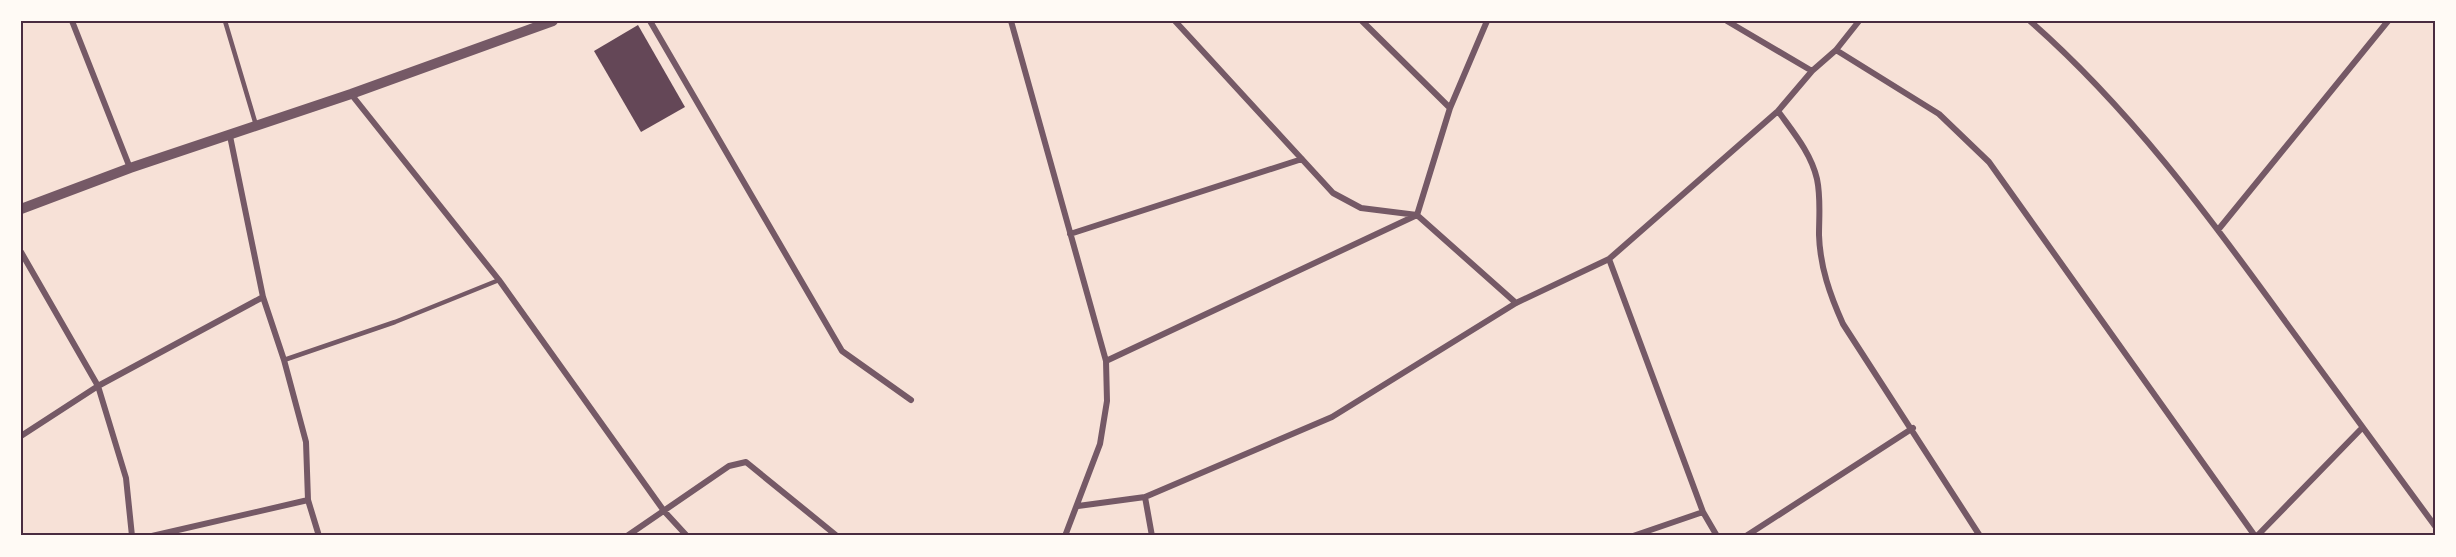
<svg xmlns="http://www.w3.org/2000/svg" width="2456" height="557" font-family="'Archivo Narrow',sans-serif">
	<style>
		.building { fill: #644757 }
		.lines { fill: none; stroke-linecap: round; stroke-linejoin: round }
		.service { stroke: #755966; stroke-width: 4.5 }
		.minor { stroke: #755966; stroke-width: 6 }
		.tertiary { stroke: #755966; stroke-width: 10 }
		.neatline { fill: none; stroke: #4a2c40; stroke-width: 2 }
	</style>
	<rect width="100%" height="100%" fill="#f7e1d7"/>
	<!-- building -->
	<path class="building" d="M638 25 685 107 641 132 594 51Z"/>
	<g class="lines">
		<!-- service -->
		<path class="service" d="M225 21 256 125
			M284 360 395 322 499 280"/>
		<!-- minor -->
		<path class="minor" d="M72 21 130 168
			M650 21 842 351 911 400
			M1011 21 1106 361 1107 401 1100 444 1065 536
			M1175 21 1333 193 1361 208 1417 215 1516 303
			M1362 21 1450 108
			M1727 21 1812 71
			M2030 21C2128 107 2206 212 2282 317 2333 387 2384 457 2435 526
			M1836 50 1939 114 1989 162 2255 536
			M351 94 499 280 664 511 687 536
			M1778 111C1793 132 1811 153 1817 179 1821 198 1819 216 1819 235 1820 267 1830 295 1843 324L1980 536
			M230 136 263 297 284 360 306 442 308 500 319 536
			M2218 230 2388 21
			M1070 234 1302 159
			M21 252 98 386 126 478 132 536
			M1609 259 1703 512 1717 536
			M1106 361 1417 215 1450 108 1487 21
			M21 436 98 386 263 297
			M1145 497 1152 536
			M1078 506 1145 497 1332 417 1516 303 1609 259 1778 111 1812 71 1836 50 1859 21
			M152 536 308 500
			M627 536 729 466 746 462 837 536
			M1633 536 1703 512
			M1746 536 1913 428
			M2257 536 2362 428"/>
		<!-- tertiary -->
		<path class="tertiary" d="M21 209 130 168 351 94 553 21"/>
	</g>
	<!-- border -->
	<rect width="2456" height="557" fill="none" stroke="#fffaf5" stroke-width="45"/>
	<rect x="22" y="22" width="2412" height="512" class="neatline"/>
</svg>
